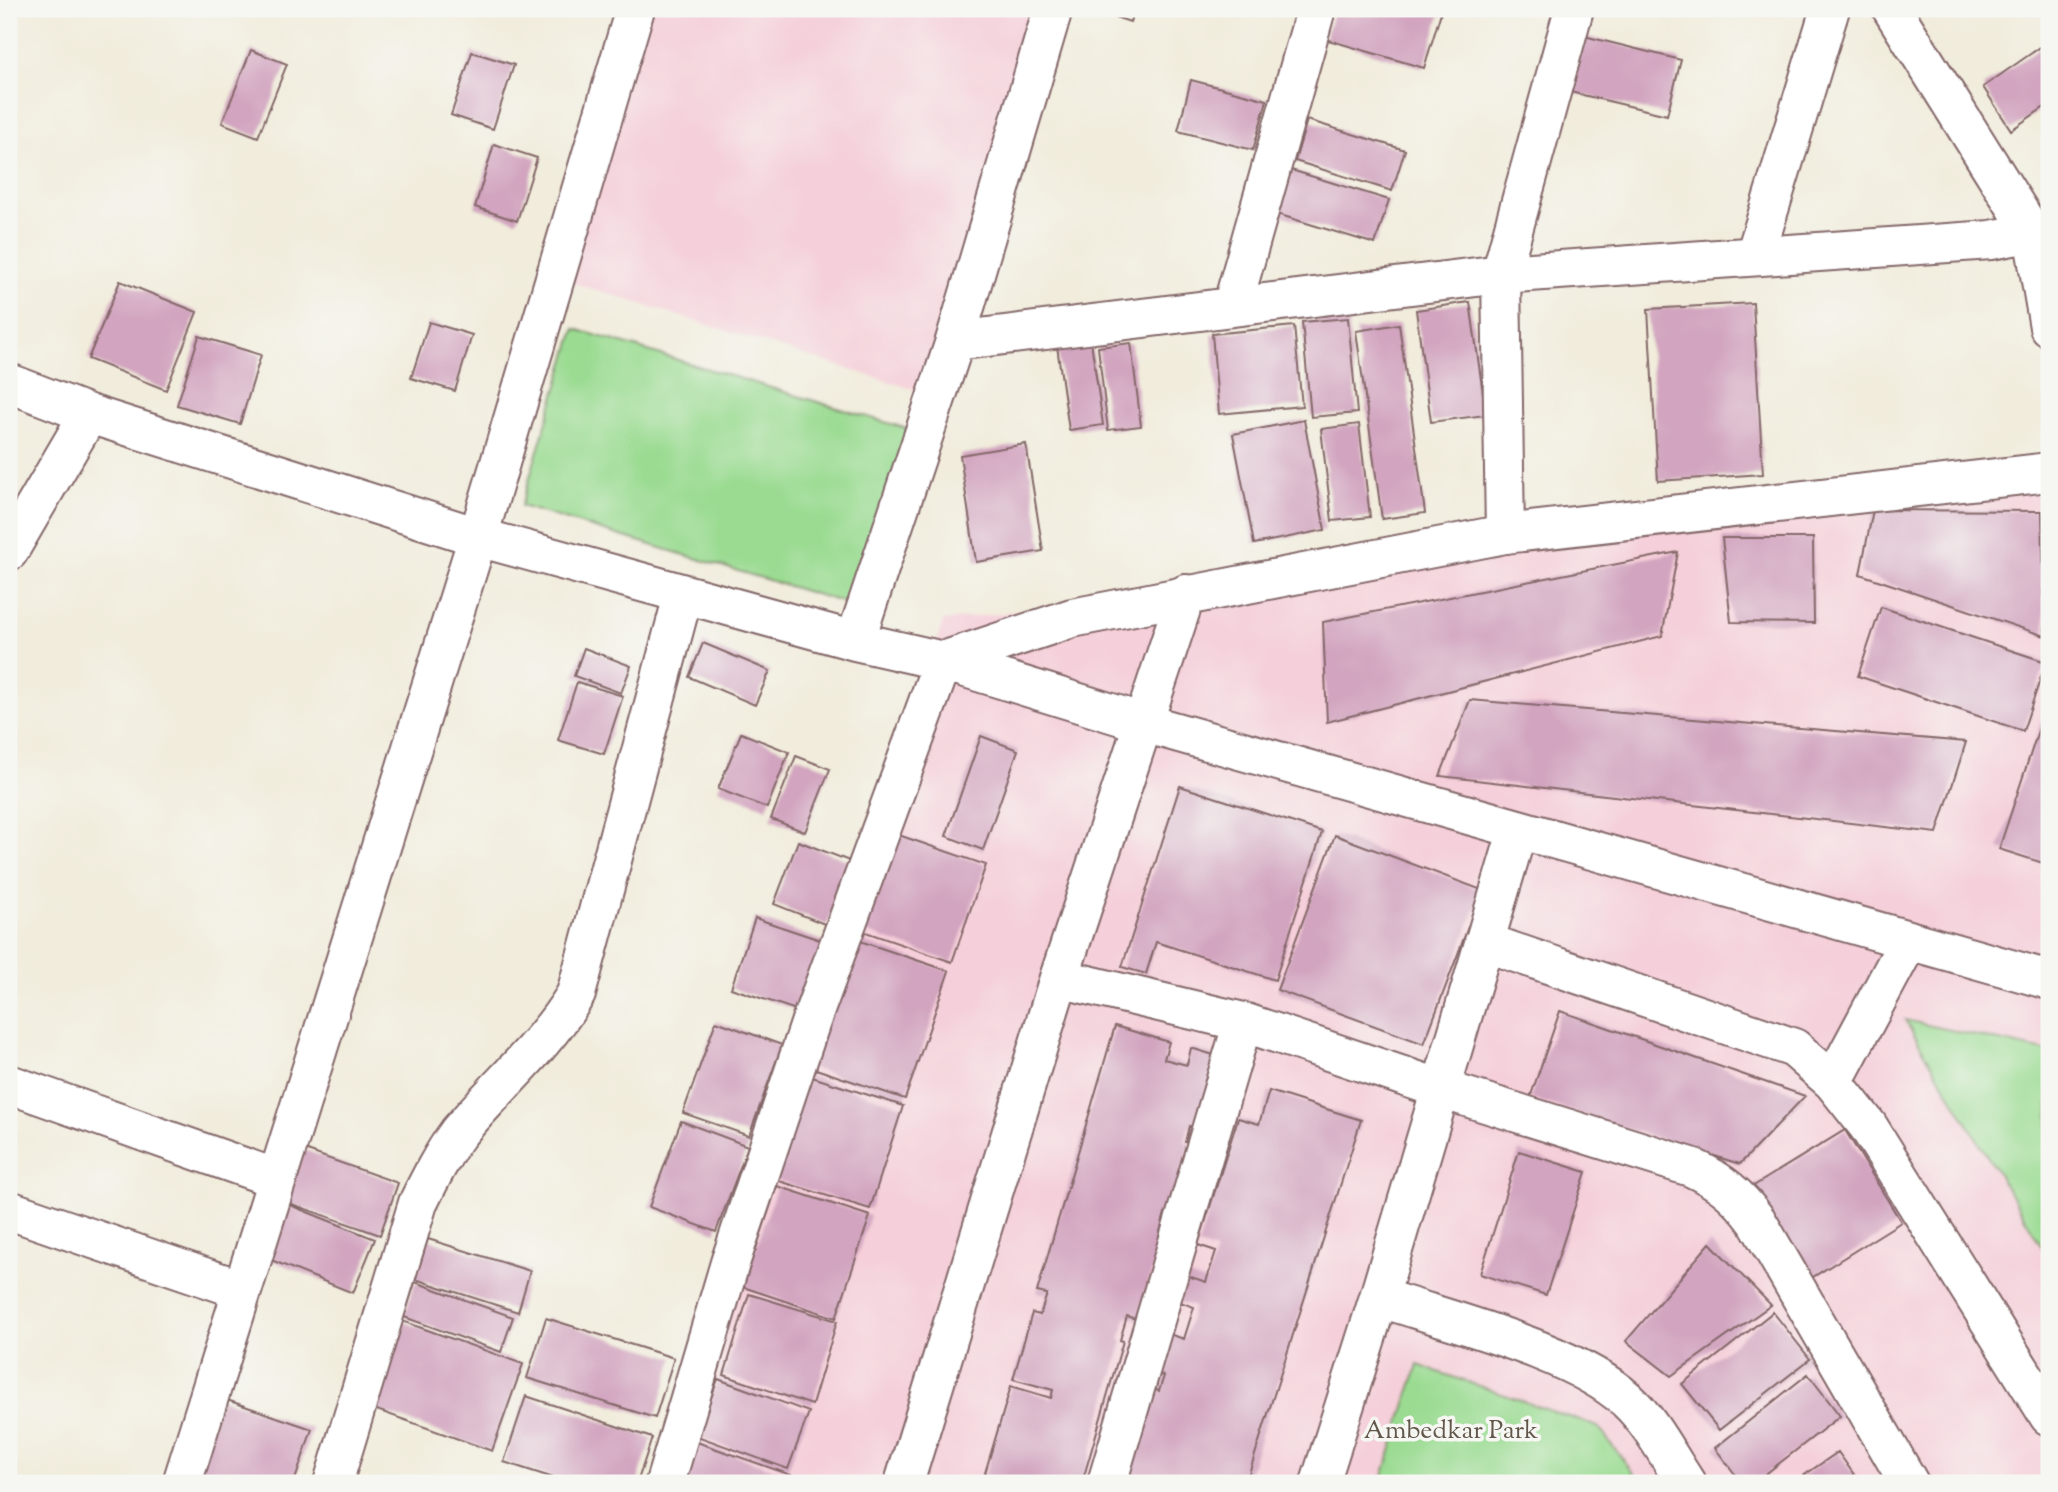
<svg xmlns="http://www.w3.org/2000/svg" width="2058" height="1492" font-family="'Sorts Mill Goudy',serif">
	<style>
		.built { fill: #f5cfd9 }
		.green { fill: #9adb91; stroke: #727d5e; stroke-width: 2 }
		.building { fill: #d2a4bf }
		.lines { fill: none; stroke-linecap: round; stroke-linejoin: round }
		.minor-casing { stroke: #846769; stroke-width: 42 }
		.major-casing { stroke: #846769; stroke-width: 42 }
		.minor { stroke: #fff; stroke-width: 38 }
		.major { stroke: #fff; stroke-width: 38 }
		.labels { text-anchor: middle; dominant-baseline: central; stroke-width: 7; stroke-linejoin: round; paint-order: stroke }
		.park-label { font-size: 26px; fill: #62574a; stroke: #f6f6f2 }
	</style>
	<rect width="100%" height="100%" fill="#f6f6f2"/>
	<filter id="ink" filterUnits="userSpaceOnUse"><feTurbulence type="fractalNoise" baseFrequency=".0143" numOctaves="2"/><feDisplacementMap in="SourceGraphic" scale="14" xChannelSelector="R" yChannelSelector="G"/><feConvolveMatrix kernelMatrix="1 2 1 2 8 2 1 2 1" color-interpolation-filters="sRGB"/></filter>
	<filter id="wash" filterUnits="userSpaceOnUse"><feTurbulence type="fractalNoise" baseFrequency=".00686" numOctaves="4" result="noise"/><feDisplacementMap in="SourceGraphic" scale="28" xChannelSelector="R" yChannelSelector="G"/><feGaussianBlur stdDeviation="1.57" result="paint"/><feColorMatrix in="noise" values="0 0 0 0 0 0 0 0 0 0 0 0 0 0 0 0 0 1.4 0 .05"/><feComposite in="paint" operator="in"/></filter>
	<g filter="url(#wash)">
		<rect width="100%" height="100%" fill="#f1ecdb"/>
		<!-- built -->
		<path class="built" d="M647 9H1042L925 393 564 280Z
			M2049 490V1483H662L943 621 1538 542Z"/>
		<!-- green -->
		<path class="green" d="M575 329 908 429 855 606 521 506Z
			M1905 1020 2049 1052V1258Z
			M1418 1365 1598 1427 1641 1483H1381Z"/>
		<g id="blocks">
			<!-- building -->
			<path class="building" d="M1091 9H1134L1130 22Z
				M1334 9H1442L1424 68 1325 39Z
				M1584 36 1681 60 1667 115 1570 92Z
				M2049 41V104L2011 130 1983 87Z
				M251 50 287 64 258 137 222 123Z
				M472 52 514 65 493 129 451 115Z
				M1191 80 1267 100 1253 150 1178 131Z
				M1307 120 1405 150 1392 191 1295 161Z
				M494 144 537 158 517 221 475 207Z
				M1291 170 1389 200 1375 244 1277 214Z
				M120 281 197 312 166 390 88 359Z
				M1470 302 1486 415 1431 422 1416 310Z
				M1753 303 1763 474 1658 481 1648 309Z
				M1348 318 1357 413 1311 417 1302 322Z
				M429 322 472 335 455 391 411 378Z
				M1399 324 1425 513 1382 519 1356 331Z
				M1294 326 1302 406 1219 414 1212 334Z
				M1090 334 1103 425 1069 430 1056 339Z
				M199 336 261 355 240 424 177 405Z
				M1131 343 1141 426 1108 430 1098 347Z
				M1304 420 1325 530 1254 544 1233 434Z
				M1359 424 1370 517 1332 521 1321 429Z
				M1026 444 1043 551 976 562 960 455Z
				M1873 510 2042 511 2045 636 1860 574Z
				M1722 538H1813L1814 623 1731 622Z
				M1678 552 1662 636 1327 722 1323 622Z
				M1881 607 2046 662 2023 731 1858 676Z
				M703 643 770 671 755 705 689 677Z
				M584 648 631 666 621 693 574 676Z
				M577 682 623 696 604 754 558 740Z
				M1470 700 1966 742 1937 833 1440 776Z
				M2045 710 2049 712V865L1999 849Z
				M741 733 789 752 767 808 718 789Z
				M981 736 1018 750 983 850 946 836Z
				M796 756 830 769 805 832 771 819Z
				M1180 786 1322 832 1275 980 1156 942 1146 974 1122 967Z
				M887 831 986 865 952 962 854 928Z
				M1335 835 1482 890 1424 1044 1277 990Z
				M798 841 852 862 827 925 774 904Z
				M755 918 826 942 802 1012 731 988Z
				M854 939 949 971 905 1099 810 1067Z
				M1560 1011 1805 1096 1740 1164 1530 1098Z
				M716 1021 782 1045 749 1136 683 1113Z
				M1115 1026 1169 1042 1164 1059 1187 1065 1191 1048 1220 1057 1199 1129 1189 1126 1185 1142 1190 1143 1170 1215 1165 1213 1160 1232H1163L1138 1320 1127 1316 1120 1340 1123 1341 1082 1483H982L1011 1386 1051 1398 1053 1390 1013 1379 1032 1313 1040 1315 1047 1294 1037 1292Z
				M809 1076 903 1106 870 1209 776 1180Z
				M1269 1091 1361 1120 1246 1483H1123L1152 1389 1159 1391 1164 1376 1157 1374 1169 1334 1184 1339 1194 1307 1180 1302 1188 1276 1206 1282 1216 1251 1198 1245 1238 1118 1259 1124Z
				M681 1121 748 1146 716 1232 649 1207Z
				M1845 1130 1901 1222 1808 1280 1752 1187Z
				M296 1147 398 1183 380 1235 277 1199Z
				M1519 1151 1586 1172 1546 1295 1480 1274Z
				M777 1186 870 1216 836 1318 743 1287Z
				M282 1202 375 1239 353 1293 261 1256Z
				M428 1239 530 1271 518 1312 415 1279Z
				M1710 1243 1771 1305 1671 1376 1626 1341Z
				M415 1282 513 1317 501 1352 404 1317Z
				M749 1294 837 1321 812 1405 724 1375Z
				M1773 1312 1810 1359 1719 1430 1682 1384Z
				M546 1318 674 1358 655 1418 527 1378Z
				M402 1321 523 1364 492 1451 371 1408Z
				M1808 1374 1840 1416 1754 1483H1742L1715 1448Z
				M718 1379 809 1412 788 1469 697 1436Z
				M526 1396 652 1438 637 1483H569L504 1462Z
				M221 1398 312 1429 294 1483H193Z
				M691 1440 791 1475 788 1483H676Z
				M1838 1452 1860 1483H1793Z"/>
		</g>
	</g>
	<g filter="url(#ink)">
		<use href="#blocks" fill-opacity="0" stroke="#846769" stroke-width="2"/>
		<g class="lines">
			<!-- minor casing -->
			<g class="minor-casing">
				<path id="minor" d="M1892 9 2033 234 2049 327
					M1755 256 1830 9
					M1232 307 1316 9
					M955 341 1501 274 1991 240 2049 229
					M9 383 89 414 478 537 855 641 955 341 1053 9
					M1505 534 1501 274 1574 9
					M9 551 89 414
					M855 641 943 661 1144 723 1518 829 1379 1297C1449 1321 1574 1351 1627 1400 1651 1422 1668 1456 1686 1483
					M1518 829 2049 980
					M1484 942 1794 1048 1833 1082 1868 1126 2049 1416
					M1059 978 1243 1022 1441 1089 1691 1167C1721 1181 1738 1195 1757 1221L1909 1483
					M1833 1082 1909 940
					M9 1084 277 1179
					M9 1210 242 1290
					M182 1483 478 537 635 9
					M333 1483 418 1203C430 1179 442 1155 458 1133 497 1086 544 1047 576 994L683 596
					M665 1483 730 1263 811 1021 943 661
					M904 1483 1059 978 1186 594
					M1107 1483 1243 1022
					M1320 1483 1379 1297"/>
			</g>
			<!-- major casing -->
			<g class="major-casing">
				<path id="major" d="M943 661 1072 618 1505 534 2049 472"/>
			</g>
			<!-- minor -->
			<use href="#minor" class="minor"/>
			<!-- major -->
			<use href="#major" class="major"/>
		</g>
	</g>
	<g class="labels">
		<!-- park labels -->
		<g class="park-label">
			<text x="1451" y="1431">Ambedkar Park</text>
		</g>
	</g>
	<!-- margin -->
	<rect width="2058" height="1492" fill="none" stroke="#f6f6f2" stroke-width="35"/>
</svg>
